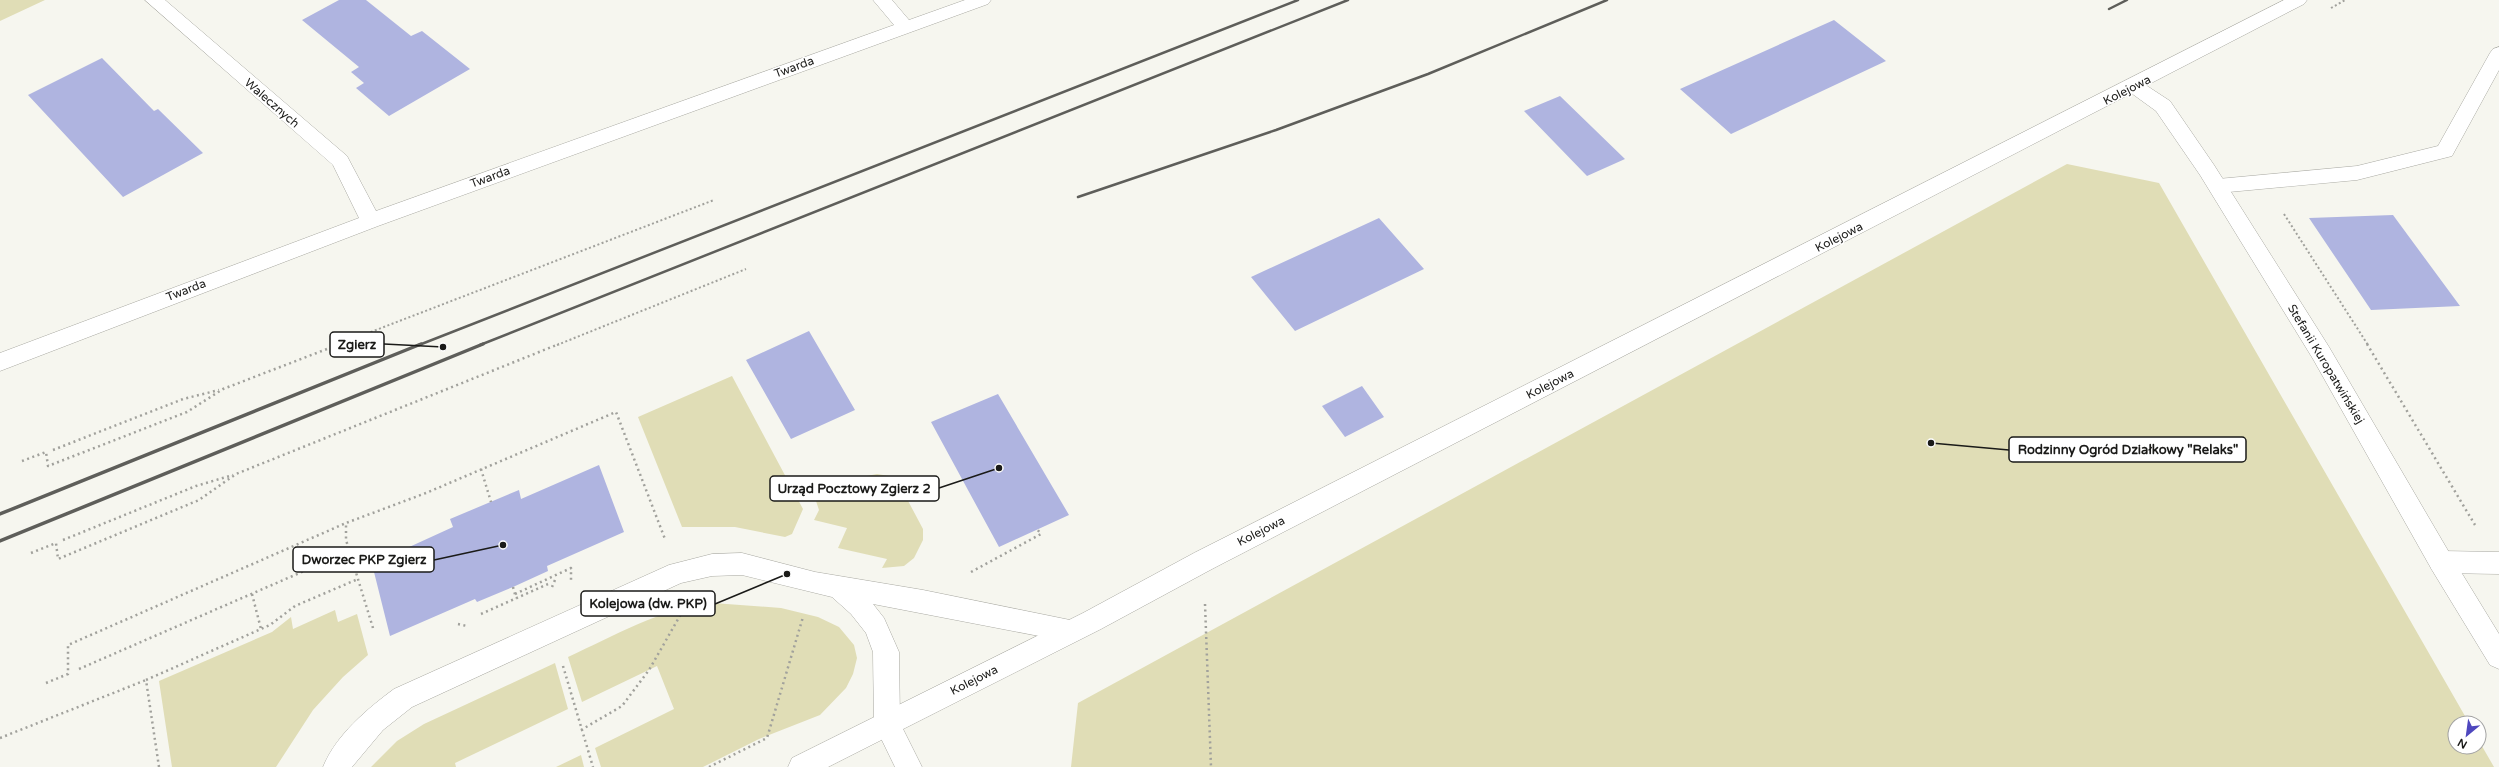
<svg xmlns="http://www.w3.org/2000/svg" width="2499" height="767" font-family="'Varela Round',sans-serif">
	<style>
		.green { fill: #e0ddb6 }
		.building { fill: #afb4e0 }
		.lines { fill: none; stroke-linecap: round; stroke-linejoin: round }
		.lane-casing { stroke: #a9a9a2; stroke-width: 1 }
		.street-casing { stroke: #a9a9a2; stroke-width: 1 }
		.secondary-casing { stroke: #a9a9a2; stroke-width: 1 }
		.path-far1 { stroke: #a1a19c; stroke-width: 2; stroke-dasharray: 2 2.5; stroke-linecap: butt }
		.path { stroke: #a1a19c; stroke-width: 2.5; stroke-dasharray: 2 3.5; stroke-linecap: butt }
		.lane { fill: #fff; fill-rule: evenodd }
		.street { fill: #fff; fill-rule: evenodd }
		.secondary { fill: #fff; fill-rule: evenodd }
		.rail-far1 { stroke: #5e5e5a; stroke-width: 2.5 }
		.rail { stroke: #5e5e5a; stroke-width: 3.5 }
		.labels { text-anchor: middle; dominant-baseline: central; stroke-width: 3; stroke-linejoin: round; paint-order: stroke }
		.street-label { font-size: 12px; fill: #1a1a18; stroke: #fff }
		.leader { fill: none; stroke: #1a1a18; stroke-width: 1.5 }
		.callout-dot { fill: #1a1a18; stroke: #fff; stroke-width: 1.5 }
		.callout { fill: #fff; stroke: #1a1a18; stroke-width: 1.5 }
		.callout-label { font-size: 13px; text-anchor: middle; font-weight: bold; fill: #1a1a18 }
	</style>
	<rect width="100%" height="100%" fill="#f6f6ef"/>
	<!-- green -->
	<path class="green" d="M0 0H45L0 21Z
		M2067 164 2159 183 2469 723H2455V747H2479V741L2494 767H1071L1078 703Z
		M732 376 803 509 792 534 785 537 735 527H682L638 417Z
		M877 474 889 476 898 482 923 529V540L914 558 904 566 882 568 887 559 838 548 847 528 814 520 819 510 816 501 867 476Z
		M713 603 781 608 818 617 839 627 854 645 857 658 853 674 846 688 820 715 759 739 703 767H601L595 748 674 709 657 666 582 702 568 657C614 636 661 608 713 603Z
		M335 610 338 622 357 614 368 655 343 677 313 710 276 767H172L159 681 272 632 291 617 293 629Z
		M555 663 568 709 455 763 456 767H371L397 741 424 724Z
		M581 755 584 767H556Z"/>
	<!-- building -->
	<path class="building" d="M339 0H366L411 36 422 31 470 69 389 116 356 88 364 83 351 72 359 67 302 20Z
		M1834 20 1886 61 1731 134 1680 89Z
		M102 58 154 111 158 109 203 153 123 197 28 95Z
		M1560 96 1625 159 1587 176 1524 111Z
		M2393 215 2460 306 2371 310 2309 218Z
		M1379 218 1424 269 1295 331 1251 277Z
		M809 331 855 410 791 439 746 360Z
		M1362 386 1384 417 1345 437 1322 406Z
		M998 394 1069 515 999 547 931 422Z
		M599 465 624 532 547 566 548 571 513 587 477 602 475 599 390 636 372 564 453 527 450 519 519 490 521 499Z"/>
	<g class="lines">
		<!-- lane casing -->
		<g class="lane-casing">
			<path id="lane" d="M2499 47V70L2452 156 2357 180 2218 193 2211 191 2208 186 2211 181 2218 179 2357 166 2438 146 2490 53 2493 49Z
				M2441 551 2499 552V574L2441 573 2432 570 2429 562 2432 554Z
				M742 553 815 572 923 590 1070 620 1079 623 1082 631 1079 639 1070 642 873 604 884 618 899 652 900 723 922 767H895L874 724 873 652 866 633 851 614 832 597 742 575 712 576 681 583 412 707 383 730 352 767H323C336 735 367 709 394 689L669 565 712 554Z"/>
		</g>
		<!-- street casing -->
		<g class="street-casing">
			<path id="street" d="M145 0H165L347 156 376 211 894 25 873 0H892L909 20 965 0H991L988 4 378 226 0 371V353L359 218 333 165Z
				M2134 80 2141 82 2170 101 2214 165 2329 347 2450 554 2499 634V669L2490 665 2432 570 2313 359 2200 175 2156 111 2127 90 2125 86 2127 82Z"/>
		</g>
		<!-- secondary casing -->
		<g class="secondary-casing">
			<path id="secondary" d="M2284 0H2307L2304 4 1212 569 1101 629 828 767H788L792 758 1083 613 1194 553Z"/>
		</g>
		<!-- path-far1 -->
		<path class="path-far1" d="M2331 8 2345 0
			M2284 214 2368 345
			M337 345 714 200
			M557 345 746 269"/>
		<!-- path -->
		<path class="path" d="M2367 344 2475 525
			M53 450 183 399 219 390
			M22 461 46 452 48 466 187 412 223 389 340 344
			M481 469 491 502
			M63 540 196 486 233 475
			M31 553 56 543 58 559 199 500 236 474 559 344
			M971 572 1041 534 1036 528
			M513 587 516 598
			M552 587 555 580
			M252 594 261 629
			M515 594 571 568V580
			M1205 604 1211 767
			M481 614 548 584
			M458 624 467 626
			M373 628 346 540V523L426 493 616 412 665 539
			M563 666 593 767
			M79 669 350 551
			M46 683 68 674V645L346 523
			M581 730 622 706 649 670 681 614
			M0 738 146 680
			M159 767 146 680 270 625 295 606 358 579
			M709 767 767 738 803 617"/>
		<!-- lane -->
		<use href="#lane" class="lane"/>
		<!-- street -->
		<use href="#street" class="street"/>
		<!-- secondary -->
		<use href="#secondary" class="secondary"/>
		<!-- rail-far1 -->
		<path class="rail-far1" d="M2109 9 2127 0
			M1078 197 1276 130 1428 74 1607 0
			M419 345 1298 0
			M480 345 1348 0"/>
		<!-- rail -->
		<path class="rail" d="M0 514 421 344
			M0 541 483 344"/>
	</g>
	<g class="labels">
		<!-- street labels -->
		<g class="street-label">
			<text transform="translate(794 67) rotate(-20)">Twarda</text>
			<text transform="translate(2127 90) rotate(-27)">Kolejowa</text>
			<text transform="translate(272 103) rotate(41)">Walecznych</text>
			<text transform="translate(490 177) rotate(-20)">Twarda</text>
			<text transform="translate(1839 237) rotate(-27)">Kolejowa</text>
			<text transform="translate(186 290) rotate(-21)">Twarda</text>
			<text transform="translate(2326 364) rotate(59)">Stefanii Kuropatwińskiej</text>
			<text transform="translate(1550 384) rotate(-27)">Kolejowa</text>
			<text transform="translate(1261 531) rotate(-27)">Kolejowa</text>
			<text transform="translate(974 680) rotate(-27)">Kolejowa</text>
		</g>
	</g>
	<!-- callouts -->
	<path class="leader" d="M443 347L384 344M1931 443L2009 450M999 468L939 488M503 545L434 560M787 574L715 604"/>
	<g class="callout-dot">
		<circle cx="443" cy="347" r="4"/>
		<circle cx="1931" cy="443" r="4"/>
		<circle cx="999" cy="468" r="4"/>
		<circle cx="503" cy="545" r="4"/>
		<circle cx="787" cy="574" r="4"/>
	</g>
	<g class="callout">
		<rect x="330" y="332" width="54" height="25" rx="4"/>
		<rect x="2009" y="437" width="237" height="25" rx="4"/>
		<rect x="770" y="476" width="169" height="25" rx="4"/>
		<rect x="293" y="547" width="141" height="25" rx="4"/>
		<rect x="581" y="591" width="134" height="25" rx="4"/>
	</g>
	<g class="callout-label">
		<text x="357" y="349">Zgierz</text>
		<text x="2128" y="454">Rodzinny Ogród Działkowy "Relaks"</text>
		<text x="854" y="493">Urząd Pocztowy Zgierz 2</text>
		<text x="364" y="564">Dworzec PKP Zgierz</text>
		<text x="648" y="608">Kolejowa (dw. PKP)</text>
	</g>
	<!-- north arrow -->
	<g transform="translate(2467 735) rotate(209)"><circle r="19" fill="#ffffff" stroke="#a3a3a3"/>
	<path d="M0-3L7 15L0 10L-7 15Z" fill="#4e47be"/>
	<text y="-6" font-size="11" font-weight="bold" text-anchor="middle" fill="#1a1a18">N</text>
	</g>
</svg>
